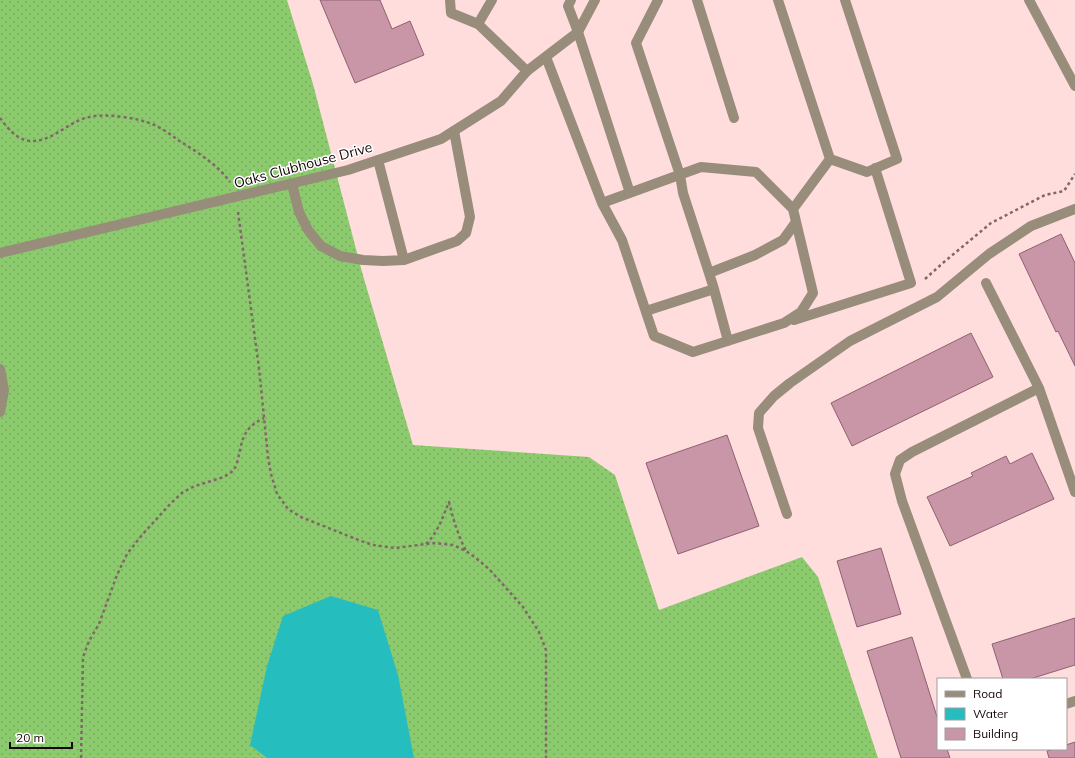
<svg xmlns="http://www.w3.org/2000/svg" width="1075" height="758" font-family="Mulish,sans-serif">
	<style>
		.grass { fill: url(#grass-dots) }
		.water { fill: #26bdbf }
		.building { fill: #c896a7; stroke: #8e6071 }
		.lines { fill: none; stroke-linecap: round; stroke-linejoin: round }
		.path { stroke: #806768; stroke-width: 2.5; stroke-dasharray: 3 3; stroke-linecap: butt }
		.service { stroke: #988c7b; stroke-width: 10 }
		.minor { stroke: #988c7b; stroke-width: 10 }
		.labels { text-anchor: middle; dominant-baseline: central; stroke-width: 3; stroke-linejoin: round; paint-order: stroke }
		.street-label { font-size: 14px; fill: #170607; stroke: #fff }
	</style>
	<defs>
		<pattern id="grass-dots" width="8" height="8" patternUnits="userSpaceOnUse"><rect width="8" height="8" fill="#8ccb6d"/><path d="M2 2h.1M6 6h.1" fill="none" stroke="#78ad5d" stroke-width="1.8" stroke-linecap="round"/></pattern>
	</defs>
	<rect width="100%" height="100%" fill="#fdd"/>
	<!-- grass -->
	<path class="grass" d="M0 0H287L313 84 362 272 413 445 589 457 615 475 659 610 802 557 818 577 878 758H0Z"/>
	<!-- water -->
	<path class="water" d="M331 596 378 610 398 675 414 758H267L250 745 267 666 283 616Z"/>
	<!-- building -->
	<path class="building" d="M320 0H380L392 29 410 21 424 55 355 83Z
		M1061 234 1075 263V366L1058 331 1056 332 1019 254Z
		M971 333 993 377 852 446 831 403Z
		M727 435 759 526 678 554 646 463Z
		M1032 453 1054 499 950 546 927 497 973 476 971 473 1006 456 1010 464Z
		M881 548 901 614 857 627 837 561Z
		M1075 618V665L1030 679H1003L992 644Z
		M912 637 938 720V749H947L950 758H901L867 651Z
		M1075 742V758H1049L1047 751 1053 749H1066V745Z"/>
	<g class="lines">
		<!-- path -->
		<path class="path" d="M0 118C8 128 16 140 31 141 52 142 69 121 89 117 105 113 138 118 152 124 162 128 170 134 178 140 197 152 217 164 230 182
			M238 212 259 368 268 457 271 474 277 494 288 509 301 517 361 541 373 545 395 548 434 543 453 545 466 551 477 559 489 569 523 607 539 632 546 650V758
			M925 279 944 262 991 223 1045 195 1064 191 1075 174
			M426 544C439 531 442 518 449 502 453 519 458 535 466 551
			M81 758 83 657 89 641 99 624 117 575 127 554 142 535 171 503 183 492 195 486 224 477 233 471 236 466C243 444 239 430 264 418"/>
		<!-- service -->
		<path class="service" d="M450 0 451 13 478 24 527 71
			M658 0 636 43 680 175 683 193 709 273
			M697 0 734 118
			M778 0 830 159
			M478 24 492 0
			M578 32 630 193
			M546 57 602 203 622 240 654 336 693 352 784 323 801 312 813 293 793 209 756 172 701 167 602 203
			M830 159 867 172 897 159 845 0
			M378 160 404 260
			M292 184 299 212 308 230 321 246 340 256 363 260 383 261 404 260 457 241 466 233 470 217 454 131
			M793 209 830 159
			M714 289 709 273 755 255 783 240 796 222
			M646 311 714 289 728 341
			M794 320 911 283 875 168
			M787 514 758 428 759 413 774 396 790 383 850 341 937 297 989 254 1031 226 1075 209"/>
		<!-- minor -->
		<path class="minor" d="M571 0 568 6 578 32
			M1029 0 1075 86
			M0 253 348 170 441 139 501 101 527 71 578 32 595 0
			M986 283 1039 388 1075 492
			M0 369 4 390 0 412
			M967 679 902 501 895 474 900 460 912 452 1039 388
			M1066 704 1075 701"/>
	</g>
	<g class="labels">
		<!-- street labels -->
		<g class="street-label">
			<text transform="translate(303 165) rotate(-15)">Oaks Clubhouse Drive</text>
		</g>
	</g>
	<!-- legend -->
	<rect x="937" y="678" width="130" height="72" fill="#ffffff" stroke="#a29b9c"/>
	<rect x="945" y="691" width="20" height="6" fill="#988c7b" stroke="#a29b9c"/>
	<text x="973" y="698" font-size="12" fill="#170607">Road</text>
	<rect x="945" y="708" width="20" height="12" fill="#26bdbf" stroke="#a29b9c"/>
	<text x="973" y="718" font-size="12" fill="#170607">Water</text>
	<rect x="945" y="728" width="20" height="12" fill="#c896a7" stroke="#a29b9c"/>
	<text x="973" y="738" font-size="12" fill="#170607">Building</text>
	<!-- scale -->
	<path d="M10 742v6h62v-6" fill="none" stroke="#170607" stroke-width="2"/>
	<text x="16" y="742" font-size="12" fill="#170607" stroke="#ffffff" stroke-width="3" paint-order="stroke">20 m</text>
</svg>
